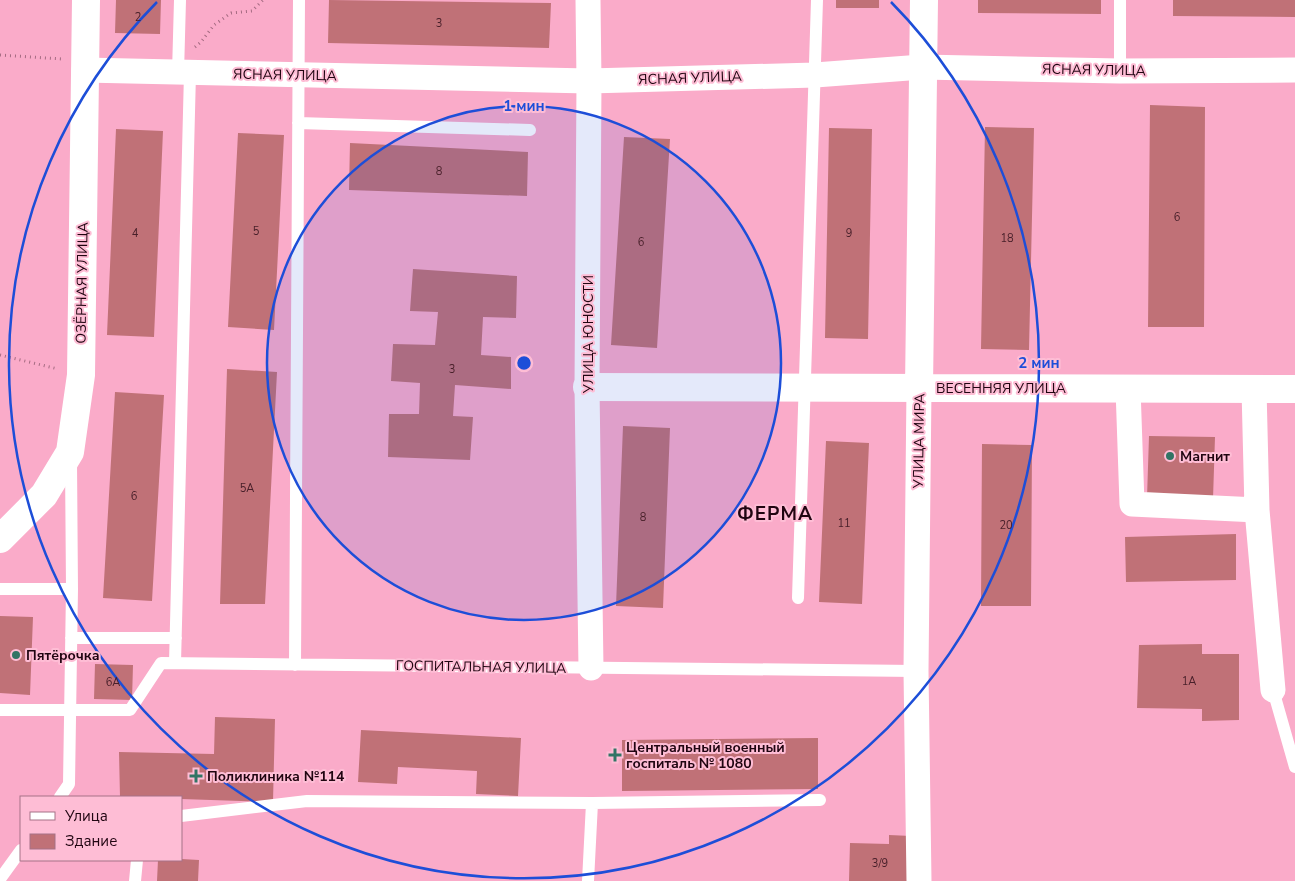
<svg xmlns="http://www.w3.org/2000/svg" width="1295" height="881" font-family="'Nunito Sans',sans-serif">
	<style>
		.building { fill: #c07177 }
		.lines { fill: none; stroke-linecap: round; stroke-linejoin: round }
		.path { stroke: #a56b82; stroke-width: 3; stroke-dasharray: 1 4; stroke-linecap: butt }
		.lane { stroke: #fff; stroke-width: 12 }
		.street { stroke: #fff; stroke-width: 25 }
		.secondary { stroke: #fff; stroke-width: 28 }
		.ring { fill: none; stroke: #1d4ed8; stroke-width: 2.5 }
		.poi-dot { fill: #327465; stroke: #febdd5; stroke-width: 2 }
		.labels { text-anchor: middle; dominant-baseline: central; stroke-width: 4; stroke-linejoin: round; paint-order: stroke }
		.number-label { font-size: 11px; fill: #48202a }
		.street-label { font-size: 14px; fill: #200511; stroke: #febdd5 }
		.poi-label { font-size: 14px; font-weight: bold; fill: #200511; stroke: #febdd5; text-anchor: start }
		.district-label { font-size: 19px; font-weight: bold; letter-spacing: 1px; fill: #200511; stroke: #febdd5 }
		.centre { fill: #1d4ed8; stroke: #febdd5; stroke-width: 2.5 }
		.ring-label { font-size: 15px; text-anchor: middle; font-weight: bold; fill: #1d4ed8; stroke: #febdd5; stroke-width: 4; stroke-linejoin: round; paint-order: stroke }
	</style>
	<rect width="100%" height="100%" fill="#faabc9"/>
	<!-- building -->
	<path class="building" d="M116 0H161L160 34 115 33Z
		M329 0 551 3 549 48 328 43Z
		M836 0H879V8H836Z
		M978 0H1101V14L978 13Z
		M1173 0H1295V17L1173 16Z
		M1150 105 1205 107 1204 327H1148Z
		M985 127 1034 128 1029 350 981 349Z
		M829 128 872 129 868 339 825 338Z
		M116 129 163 131 154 337 107 335Z
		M238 133 284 135 274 330 228 327Z
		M624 137 670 139 657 348 611 345Z
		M350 143 528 152 527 196 349 190Z
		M413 269 517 276 516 318 483 317 481 355 511 357V389L455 385 453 416 473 417 470 460 388 457 389 414H419L420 383 391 381 393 344 435 345 438 312 410 311Z
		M227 369 277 372 265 604H220Z
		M115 392 164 395 152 601 103 598Z
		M623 426 670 428 663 608 616 606Z
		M1149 436 1215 437 1213 499 1147 498Z
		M826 441 869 443 862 604 819 602Z
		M982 444 1032 445 1031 606H981Z
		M1236 534V580L1126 582 1125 537Z
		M0 616 33 617 30 695 0 693Z
		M1202 644V654H1239V720L1202 721V709L1137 708 1139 645Z
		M95 664 133 665 132 700 94 699Z
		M215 717 275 719 273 802 181 799V797H120L119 752 214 754Z
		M361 730 521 738 518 796 476 794 477 771 398 767 397 784 358 782Z
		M818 738V789L622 791V740Z
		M889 835 911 836 910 881H849L850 843 889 844Z
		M181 859 199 860 198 881H157L158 860Z"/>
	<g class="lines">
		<!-- path -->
		<path class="path" d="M195 47 201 42 214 25 231 13 252 11 263 0
			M0 55 62 59
			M0 355 58 369"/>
		<!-- lane -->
		<path class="lane" d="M1120 71V0
			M178 73 180 0
			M298 123 530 130
			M0 589H72
			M798 598 817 0
			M71 638H176
			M175 663 190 73
			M295 665 299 0
			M1273 690 1295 767
			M0 710H130L161 663 916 671
			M60 797 69 784 72 589 71 462
			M181 816 307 801 592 803 820 800
			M0 879 21 850
			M135 881 137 860
			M588 881 592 803"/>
		<!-- street -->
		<path class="street" d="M588 0 589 81 587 387 591 668
			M84 70 589 81 815 75 922 67 1120 71 1295 70
			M1128 388 1132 504 1257 510
			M1254 389 1257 510 1273 690
			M919 881 916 671 919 388"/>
		<!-- secondary -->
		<path class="secondary" d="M587 387 1295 389
			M919 388 924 0
			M0 539 44 495 70 452 81 375 86 0"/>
	</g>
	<!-- distance rings -->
	<circle cx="524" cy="363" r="257" fill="#1d4ed8" fill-opacity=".12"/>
	<g class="ring">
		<circle cx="524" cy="363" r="257"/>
		<path d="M891 2A515 515 0 1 1 157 2"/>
	</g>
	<!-- markers -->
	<g class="poi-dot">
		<circle cx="1170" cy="456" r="5"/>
		<circle cx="16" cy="655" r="5"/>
		<path d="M612.5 747.5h5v5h5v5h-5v5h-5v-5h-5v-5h5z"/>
		<path d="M193.5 768.5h5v5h5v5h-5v5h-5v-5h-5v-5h5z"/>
	</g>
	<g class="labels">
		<!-- number labels -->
		<g class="number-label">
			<text x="138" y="17">2</text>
			<text x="439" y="23">3</text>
			<text x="439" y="171">8</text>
			<text x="1177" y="217">6</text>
			<text x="256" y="231">5</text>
			<text x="135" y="233">4</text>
			<text x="849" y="233">9</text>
			<text x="1007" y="238">18</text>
			<text x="641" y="242">6</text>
			<text x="452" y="369">3</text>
			<text x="247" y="488">5А</text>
			<text x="134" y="496">6</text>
			<text x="643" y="517">8</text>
			<text x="844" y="523">11</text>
			<text x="1006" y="525">20</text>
			<text x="1189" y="681">1А</text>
			<text x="113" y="682">6А</text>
			<text x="880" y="863">3/9</text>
		</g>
		<!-- street labels -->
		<g class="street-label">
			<text transform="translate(1094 70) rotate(1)">ЯСНАЯ УЛИЦА</text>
			<text transform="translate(285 75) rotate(1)">ЯСНАЯ УЛИЦА</text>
			<text transform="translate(690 78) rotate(-2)">ЯСНАЯ УЛИЦА</text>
			<text transform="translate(82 283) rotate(-89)">ОЗЁРНАЯ УЛИЦА</text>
			<text transform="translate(588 334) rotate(-90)">УЛИЦА ЮНОСТИ</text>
			<text x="1001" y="388">ВЕСЕННЯЯ УЛИЦА</text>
			<text transform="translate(919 441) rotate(-89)">УЛИЦА МИРА</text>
			<text transform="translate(481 667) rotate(1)">ГОСПИТАЛЬНАЯ УЛИЦА</text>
		</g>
		<!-- poi labels -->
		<g class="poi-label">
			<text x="1180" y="456">Магнит</text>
			<text x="26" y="655">Пятёрочка</text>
			<text x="626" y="747">Центральный военный<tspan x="626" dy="16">госпиталь № 1080</tspan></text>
			<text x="207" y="776">Поликлиника №114</text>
		</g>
		<!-- district labels -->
		<g class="district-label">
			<text x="775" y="514">ФЕРМА</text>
		</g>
	</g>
	<circle cx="524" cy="363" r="8" class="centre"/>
	<g class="ring-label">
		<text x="524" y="111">1 мин</text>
		<text x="1039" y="368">2 мин</text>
	</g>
	<!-- legend -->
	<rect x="20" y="796" width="162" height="65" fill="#febdd5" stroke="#a57387"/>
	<rect x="30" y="812" width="25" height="8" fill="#ffffff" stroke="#a57387"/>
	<text x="65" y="821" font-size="15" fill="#200511">Улица</text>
	<rect x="30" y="834" width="25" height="15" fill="#c07177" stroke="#a57387"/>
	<text x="65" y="846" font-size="15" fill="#200511">Здание</text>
</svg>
